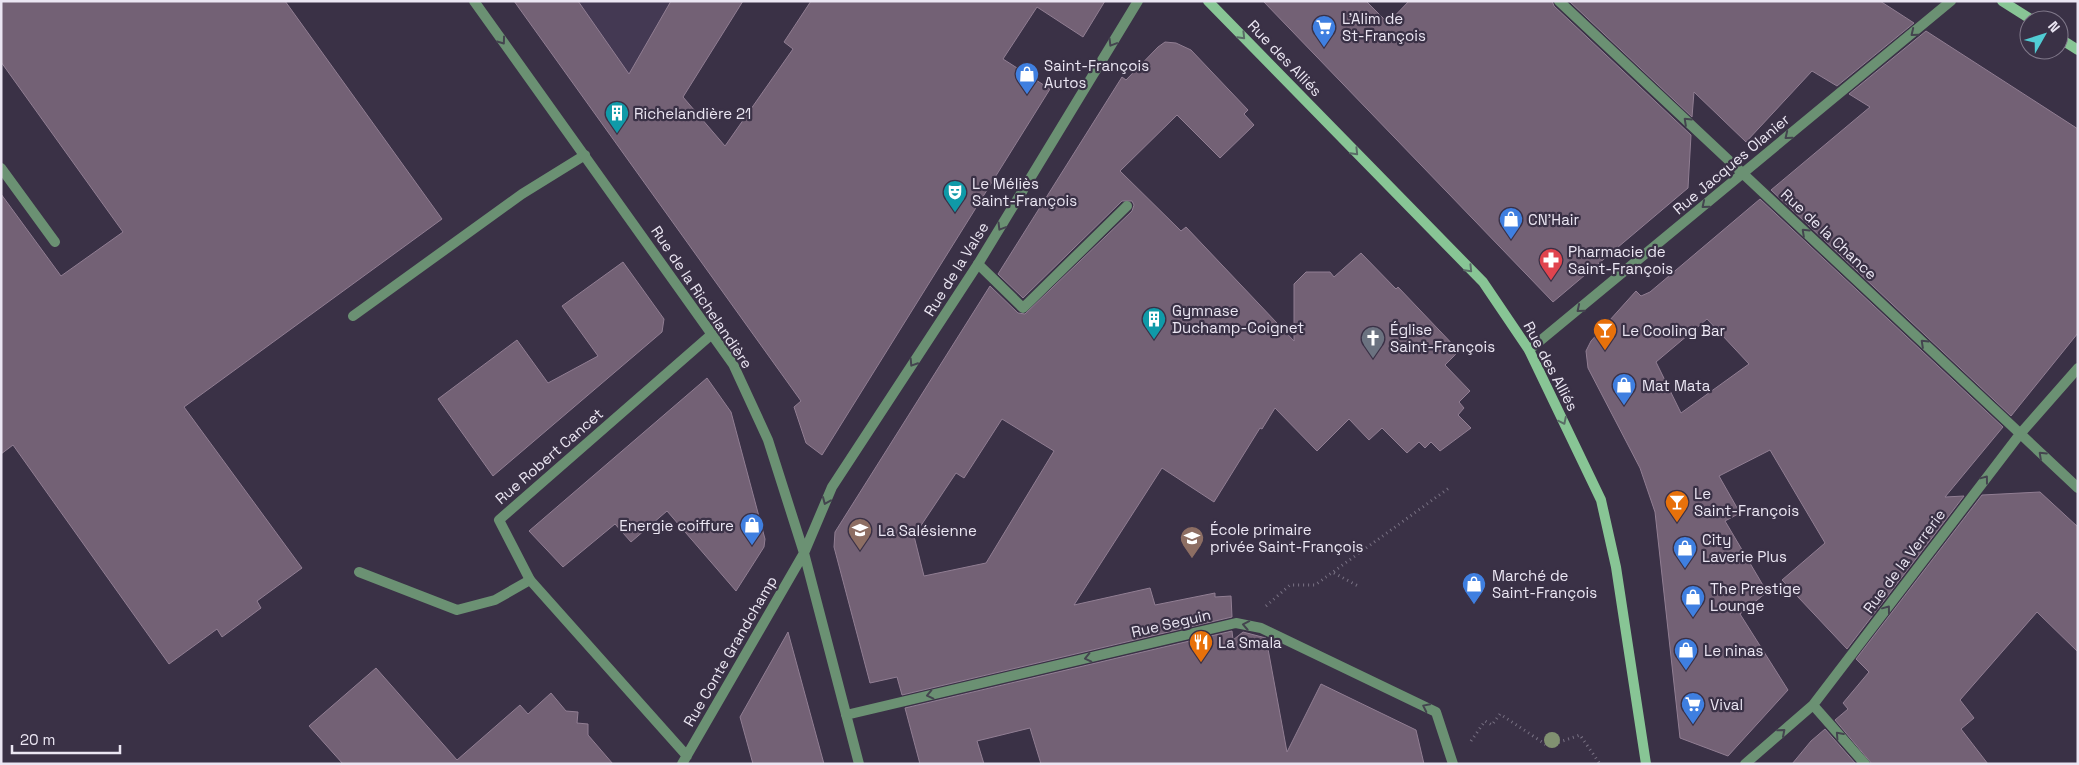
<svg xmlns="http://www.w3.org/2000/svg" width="2079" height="765" font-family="'Space Grotesk',sans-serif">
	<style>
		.built { fill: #443953 }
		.building { fill: #736175; stroke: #917e93; fill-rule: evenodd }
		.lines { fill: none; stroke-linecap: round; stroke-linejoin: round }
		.path { stroke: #797284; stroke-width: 3; stroke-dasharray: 1 4; stroke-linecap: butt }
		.service { stroke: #6b9173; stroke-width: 10 }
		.minor { stroke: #6b9173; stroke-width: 10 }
		.secondary { stroke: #88c595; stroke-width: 10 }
		.tree { fill: #819171 }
		.oneway { stroke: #44444f }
		.oneway2 { stroke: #596c66 }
		.labels { text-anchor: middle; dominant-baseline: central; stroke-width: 4.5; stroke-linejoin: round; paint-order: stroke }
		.poi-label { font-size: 15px; fill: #ebe6f3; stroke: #3a3146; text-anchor: start }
		.street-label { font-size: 15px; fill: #ebe6f3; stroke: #3a3146 }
	</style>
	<rect width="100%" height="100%" fill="#3a3146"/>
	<!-- built -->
	<path class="built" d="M514 1H710L605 125Z"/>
	<!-- building -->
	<path class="building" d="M1 1H285L442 219 184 407 302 568 257 601 261 608 222 637 217 629 169 664 13 445 1 454V194L61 276 123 232 1 62Z
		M514 1H578L629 74 671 1H743L683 97 725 146 793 49 784 42 811 1H1105L1083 37 1037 7 1003 59 1050 89 822 455 806 443 794 407 801 401Z
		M1263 1H1366L1388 23 1409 1H1552L1554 6 1691 135 1688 188 1553 302Z
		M1569 1H1880L1914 23 1837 86 1812 71 1746 142 1694 92 1692 117Z
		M1926 31 2078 129V333L2011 416 1771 190 1870 107 1849 94Z
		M1165 42 1176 43 1191 50 1248 110 1244 114 1254 125 1220 158 1177 115 1120 171 1181 231 1186 227 1294 341V284L1306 272H1330L1334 277 1361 253 1396 289 1398 287 1459 351 1445 365 1470 391 1459 402 1464 408 1458 415 1471 428 1440 451 1431 442 1425 448 1419 442 1407 453 1382 428 1369 440 1349 419 1317 451 1275 408 1262 429 1260 428 1214 502 1162 468 1074 605 1150 588 1155 605 1215 593V597L1231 596 1232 617 902 695 897 677 870 683 834 547 835 532 990 286 1018 313 1025 314 1132 211 1134 205 1132 201H1122L1023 298 998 274 1122 77 1126 80 1158 47ZM1002 419 1054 451 986 563 924 576 914 536 956 473 964 478Z
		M1760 199 2003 427 1945 497 1964 496 1847 649 1782 580 1825 543 1770 450 1719 476 1740 513 1725 521 1767 592 1740 614 1788 690 1728 756 1680 738 1655 512 1640 468 1588 368 1586 351 1591 341 1636 291 1641 296 1650 292ZM1707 319 1749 364 1681 413 1656 362Z
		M623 262 664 319 662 332 493 476 438 399 517 340 548 383 598 356 562 306Z
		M707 378 731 412 765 539 764 547 736 591 667 511 631 542 615 524 563 567 529 531Z
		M2040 492 2078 527V652L2037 612 1960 700 1974 718 1961 729 1988 764H1872L1835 720 1848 709 1843 703 1869 672 1856 659 1982 495Z
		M1232 631 1233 640 1243 632 1266 638 1287 752 1321 684 1416 730 1424 764H1041L1030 728 977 741 984 764H920L905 708Z
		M788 632 824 764H753L740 717Z
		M376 668 457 760 520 705 528 714 551 693 566 711 578 712 577 723 588 724V735L613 764H343L309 726Z
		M1825 729 1856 764H1792L1811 741Z"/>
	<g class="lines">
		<!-- path -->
		<path class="path" d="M1334 573 1358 586
			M1266 606 1290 585H1315L1449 488
			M1471 741 1485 721 1492 725 1500 714 1548 746 1580 735 1600 764"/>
		<!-- service -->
		<path class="service" d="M1 168 55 242
			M978 264 1023 308 1127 206
			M353 316 522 194 585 155
			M359 572 457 610 495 600 530 580"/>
		<!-- minor -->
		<path class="minor" d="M474 1 733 364 768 440 804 553 859 764
			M1559 1 2078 488
			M1529 350 1951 1
			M1813 705 1865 764
			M846 715 1236 623 1261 628 1436 712 1453 764
			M687 756 530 580 499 520 712 334
			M682 764 804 553 832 487 978 264 1138 1
			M1745 764 1813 705 2020 434 2078 368"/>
		<!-- secondary -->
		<path class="secondary" d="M1208 1 1483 282 1529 350 1601 500 1616 567 1646 764
			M2002 1 2032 20
			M2059 38 2078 50"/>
	</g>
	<!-- trees -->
	<circle class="tree" cx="1552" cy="740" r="8"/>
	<!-- one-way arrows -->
	<defs><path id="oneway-chevron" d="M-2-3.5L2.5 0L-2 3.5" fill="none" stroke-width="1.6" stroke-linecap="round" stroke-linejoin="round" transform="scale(1.25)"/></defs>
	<g class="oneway">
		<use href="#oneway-chevron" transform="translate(1914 33) rotate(141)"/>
		<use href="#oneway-chevron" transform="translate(502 41) rotate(54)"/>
		<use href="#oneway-chevron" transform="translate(1112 43) rotate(121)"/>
		<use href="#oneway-chevron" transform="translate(1687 121) rotate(-137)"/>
		<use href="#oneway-chevron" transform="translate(1788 136) rotate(141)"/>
		<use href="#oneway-chevron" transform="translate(1705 205) rotate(140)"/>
		<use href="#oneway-chevron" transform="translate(1001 227) rotate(121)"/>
		<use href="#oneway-chevron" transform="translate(1805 232) rotate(-137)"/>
		<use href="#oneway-chevron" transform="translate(1580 309) rotate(140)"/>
		<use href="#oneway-chevron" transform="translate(1924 343) rotate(-137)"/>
		<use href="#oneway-chevron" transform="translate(913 363) rotate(123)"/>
		<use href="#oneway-chevron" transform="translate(2042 455) rotate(-137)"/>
		<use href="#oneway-chevron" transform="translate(1985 479) rotate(-53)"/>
		<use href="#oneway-chevron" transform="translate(826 501) rotate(113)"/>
		<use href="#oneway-chevron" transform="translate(1887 609) rotate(-53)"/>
		<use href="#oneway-chevron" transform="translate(1246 625) rotate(-169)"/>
		<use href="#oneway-chevron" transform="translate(1088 658) rotate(167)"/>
		<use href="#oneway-chevron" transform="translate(930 695) rotate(167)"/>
		<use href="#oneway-chevron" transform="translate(1426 707) rotate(-154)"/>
		<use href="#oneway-chevron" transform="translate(1782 732) rotate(-41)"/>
		<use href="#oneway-chevron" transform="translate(1839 735) rotate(-132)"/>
	</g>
	<g class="oneway2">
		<use href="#oneway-chevron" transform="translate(1242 36) rotate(46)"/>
		<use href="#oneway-chevron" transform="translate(1355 152) rotate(46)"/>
		<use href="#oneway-chevron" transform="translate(1469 269) rotate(46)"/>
		<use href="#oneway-chevron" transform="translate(1563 421) rotate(64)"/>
	</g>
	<!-- icons -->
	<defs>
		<g id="supermarket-pin" transform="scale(1.25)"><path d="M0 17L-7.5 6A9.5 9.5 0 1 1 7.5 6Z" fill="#3f7fe0" stroke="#3a3146"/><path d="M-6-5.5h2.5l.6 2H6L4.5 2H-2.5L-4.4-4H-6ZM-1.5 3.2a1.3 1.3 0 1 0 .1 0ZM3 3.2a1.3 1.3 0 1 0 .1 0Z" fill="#fff"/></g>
		<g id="shop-pin" transform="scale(1.25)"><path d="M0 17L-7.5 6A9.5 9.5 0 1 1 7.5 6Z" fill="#3f7fe0" stroke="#3a3146"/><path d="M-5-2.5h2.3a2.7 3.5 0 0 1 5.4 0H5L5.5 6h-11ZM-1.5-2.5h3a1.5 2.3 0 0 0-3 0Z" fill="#fff"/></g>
		<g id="building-pin" transform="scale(1.25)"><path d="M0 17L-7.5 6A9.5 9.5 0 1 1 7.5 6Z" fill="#0f9aa8" stroke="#3a3146"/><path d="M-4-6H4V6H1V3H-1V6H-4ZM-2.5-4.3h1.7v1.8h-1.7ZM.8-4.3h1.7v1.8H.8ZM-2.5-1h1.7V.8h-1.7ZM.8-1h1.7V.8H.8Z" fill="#fff"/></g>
		<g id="theatre-pin" transform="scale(1.25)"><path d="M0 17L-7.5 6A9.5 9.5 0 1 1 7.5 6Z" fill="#0f9aa8" stroke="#3a3146"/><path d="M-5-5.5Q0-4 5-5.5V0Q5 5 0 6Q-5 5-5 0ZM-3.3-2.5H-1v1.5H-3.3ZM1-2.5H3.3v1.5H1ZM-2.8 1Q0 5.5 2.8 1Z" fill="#fff"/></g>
		<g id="pharmacy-pin" transform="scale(1.25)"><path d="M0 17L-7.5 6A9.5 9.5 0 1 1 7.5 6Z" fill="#e0444e" stroke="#3a3146"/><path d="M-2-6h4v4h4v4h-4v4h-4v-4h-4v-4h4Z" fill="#fff"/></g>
		<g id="bar-pin" transform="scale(1.25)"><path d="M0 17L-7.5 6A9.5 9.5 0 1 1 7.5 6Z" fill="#e8710a" stroke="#3a3146"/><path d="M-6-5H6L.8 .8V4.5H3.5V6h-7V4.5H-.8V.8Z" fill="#fff"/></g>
		<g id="church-pin" transform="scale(1.25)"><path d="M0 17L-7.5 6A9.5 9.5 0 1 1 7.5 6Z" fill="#6b7280" stroke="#3a3146"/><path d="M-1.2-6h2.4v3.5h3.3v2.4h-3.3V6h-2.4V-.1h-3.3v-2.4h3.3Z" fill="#fff"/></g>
		<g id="school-pin" transform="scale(1.25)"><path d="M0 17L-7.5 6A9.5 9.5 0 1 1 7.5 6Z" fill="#8d6e63" stroke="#3a3146"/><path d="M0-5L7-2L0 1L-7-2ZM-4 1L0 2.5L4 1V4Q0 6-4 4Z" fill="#fff"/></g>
		<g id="restaurant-pin" transform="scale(1.25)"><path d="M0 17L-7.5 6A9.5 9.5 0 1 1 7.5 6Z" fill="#e8710a" stroke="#3a3146"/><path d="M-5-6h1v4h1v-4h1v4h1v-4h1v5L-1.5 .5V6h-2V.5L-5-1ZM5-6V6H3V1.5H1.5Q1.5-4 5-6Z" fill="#fff"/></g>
	</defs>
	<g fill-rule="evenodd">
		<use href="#supermarket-pin" x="1324" y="27"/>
		<use href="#shop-pin" x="1027" y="74"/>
		<use href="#building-pin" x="617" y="113"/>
		<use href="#theatre-pin" x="955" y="192"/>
		<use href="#shop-pin" x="1511" y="219"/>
		<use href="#pharmacy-pin" x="1551" y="260"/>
		<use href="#building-pin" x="1154" y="319"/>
		<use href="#bar-pin" x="1605" y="330"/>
		<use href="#church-pin" x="1373" y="338"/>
		<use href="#shop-pin" x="1624" y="385"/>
		<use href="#bar-pin" x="1677" y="502"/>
		<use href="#shop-pin" x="752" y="525"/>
		<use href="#school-pin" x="860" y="530"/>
		<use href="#school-pin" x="1192" y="538"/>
		<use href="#shop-pin" x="1685" y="548"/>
		<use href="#shop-pin" x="1474" y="584"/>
		<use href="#shop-pin" x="1693" y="597"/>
		<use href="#restaurant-pin" x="1201" y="642"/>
		<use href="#shop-pin" x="1686" y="650"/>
		<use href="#supermarket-pin" x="1693" y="704"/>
	</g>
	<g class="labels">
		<!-- poi labels -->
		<g class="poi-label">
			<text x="1342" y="18">L’Alim de<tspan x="1342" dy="17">St-François</tspan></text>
			<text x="1044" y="65">Saint-François<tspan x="1044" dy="17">Autos</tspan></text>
			<text x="634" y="113">Richelandière 21</text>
			<text x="972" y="183">Le Méliès<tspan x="972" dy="17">Saint-François</tspan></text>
			<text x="1528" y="219">CN'Hair</text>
			<text x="1568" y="251">Pharmacie de<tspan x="1568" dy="17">Saint-François</tspan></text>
			<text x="1172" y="310">Gymnase<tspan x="1172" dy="17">Duchamp-Coignet</tspan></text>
			<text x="1390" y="329">Église<tspan x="1390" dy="17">Saint-François</tspan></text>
			<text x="1622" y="330">Le Cooling Bar</text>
			<text x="1642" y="385">Mat Mata</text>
			<text x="1694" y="493">Le<tspan x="1694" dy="17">Saint-François</tspan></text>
			<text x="734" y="525" text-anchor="end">Energie coiffure</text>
			<text x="1210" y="529">École primaire<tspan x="1210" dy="17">privée Saint-François</tspan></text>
			<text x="878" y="530">La Salésienne</text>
			<text x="1702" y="539">City<tspan x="1702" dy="17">Laverie Plus</tspan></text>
			<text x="1492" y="575">Marché de<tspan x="1492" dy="17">Saint-François</tspan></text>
			<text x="1710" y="588">The Prestige<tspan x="1710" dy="17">Lounge</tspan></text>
			<text x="1218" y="642">La Smala</text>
			<text x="1704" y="650">Le ninas</text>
			<text x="1710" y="704">Vival</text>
		</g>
		<!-- street labels -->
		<g class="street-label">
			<text transform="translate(1285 58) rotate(46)">Rue des Alliés</text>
			<text transform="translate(1731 164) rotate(-40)">Rue Jacques Olanier</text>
			<text transform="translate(1829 234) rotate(43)">Rue de la Chance</text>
			<text transform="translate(956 269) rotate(-58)">Rue de la Valse</text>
			<text transform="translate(702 297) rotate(56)">Rue de la Richelandière</text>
			<text transform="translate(1551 366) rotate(62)">Rue des Alliés</text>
			<text transform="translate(549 456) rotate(-41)">Rue Robert Cancet</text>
			<text transform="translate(1904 561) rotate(-53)">Rue de la Verrerie</text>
			<text transform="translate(1171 623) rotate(-13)">Rue Seguin</text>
			<text transform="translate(730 651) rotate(-60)">Rue Conte Grandchamp</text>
		</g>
	</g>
	<!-- border -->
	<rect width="2079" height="765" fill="none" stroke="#ebe6f3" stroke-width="5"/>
	<!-- north arrow -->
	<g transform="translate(2044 35) rotate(51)"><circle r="24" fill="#3a3146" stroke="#81798b"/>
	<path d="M0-4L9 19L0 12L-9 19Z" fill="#51ccd4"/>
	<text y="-8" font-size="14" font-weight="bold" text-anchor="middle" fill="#ebe6f3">N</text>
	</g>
	<!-- scale -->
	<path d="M12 745v8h108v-8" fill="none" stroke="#ebe6f3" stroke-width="2.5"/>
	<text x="20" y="745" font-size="15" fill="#ebe6f3" stroke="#3a3146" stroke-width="4" paint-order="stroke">20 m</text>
</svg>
